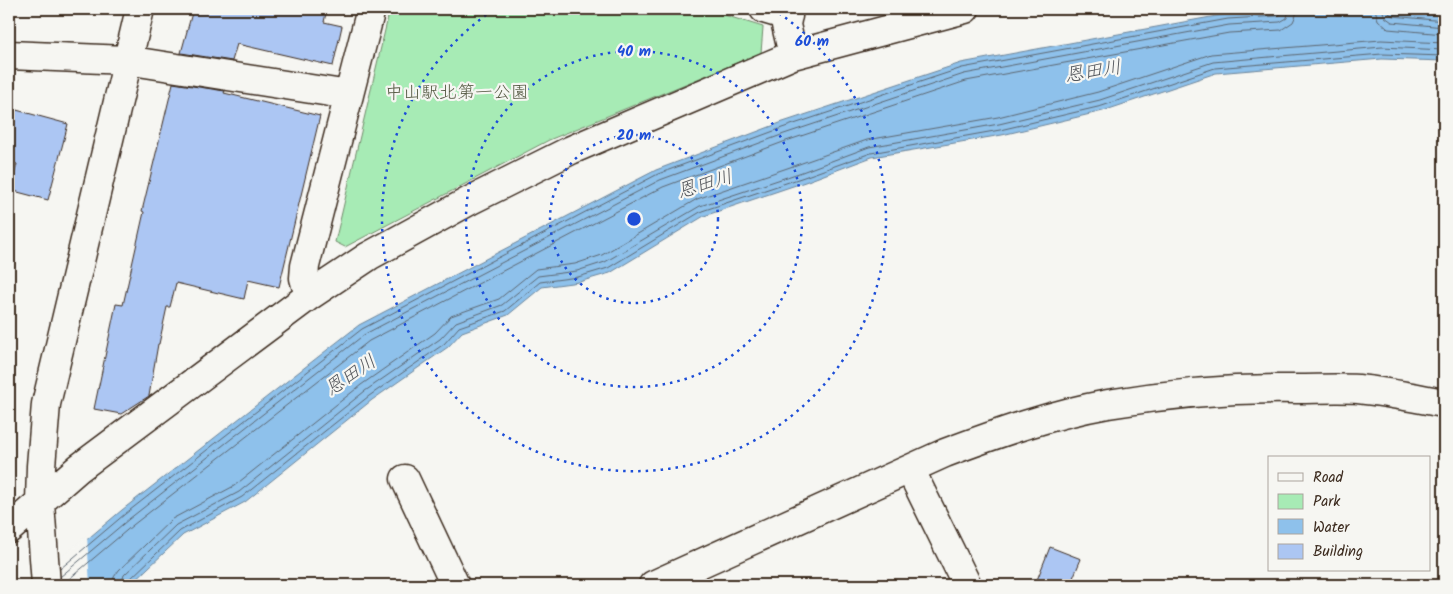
<svg xmlns="http://www.w3.org/2000/svg" width="1453" height="594" font-family="Kalam,'Klee One',sans-serif">
	<style>
		.green { fill: #a7ebb5; stroke: #718a6a }
		.water { fill: #8ec1eb; stroke: #6d8599 }
		.pier { fill: #f6f6f2 }
		.lines { fill: none; stroke-linecap: round; stroke-linejoin: round }
		.shore { stroke: #5c6670; stroke-width: 1 }
		.building { fill: #acc6f3; stroke: #3b2a1e }
		.minor-casing { stroke: #3b2a1e; stroke-width: 31 }
		.minor { stroke: #f6f6f2; stroke-width: 28 }
		.ring { fill: none; stroke: #1d4ed8; stroke-width: 2.5; stroke-dasharray: 2.5 5 }
		.labels { text-anchor: middle; dominant-baseline: central; stroke-width: 4.5; stroke-linejoin: round; paint-order: stroke }
		.park-label { font-size: 18px; fill: #565a44; stroke: #f6f6f2 }
		.water-label { font-size: 19px; font-style: italic; fill: #54575c; stroke: #f6f6f2 }
		.centre { fill: #1d4ed8; stroke: #f6f6f2; stroke-width: 2.5 }
		.ring-label { font-size: 15px; text-anchor: middle; font-weight: bold; fill: #1d4ed8; stroke: #f6f6f2; stroke-width: 4.5; stroke-linejoin: round; paint-order: stroke }
	</style>
	<rect width="100%" height="100%" fill="#f6f6f2"/>
	<filter id="ink" filterUnits="userSpaceOnUse"><feTurbulence type="fractalNoise" baseFrequency=".02" numOctaves="2"/><feDisplacementMap in="SourceGraphic" scale="10" xChannelSelector="R" yChannelSelector="G"/><feConvolveMatrix kernelMatrix="1 2 1 2 8 2 1 2 1" color-interpolation-filters="sRGB"/></filter>
	<g filter="url(#ink)">
		<!-- green -->
		<path class="green" d="M390 9H705L763 27 761 53 549 140 345 247 335 242Z"/>
		<!-- water -->
		<path class="water" d="M1320 9H1368L1444 16V61L1382 59 1216 73 1103 111 1002 135 872 157 805 182 704 216 610 273 579 282 542 287 508 315 462 332 448 347 372 400 245 502 183 535 130 585H33L122 510 359 325 656 170 780 123 961 63 1227 14Z"/>
		<!-- pier -->
		<path class="pier" d="M87 536 90 585H31L32 583Z"/>
		<g class="lines">
			<!-- shore -->
			<path class="shore" d="M1375 9 1378 20 1388 29 1444 34
				M1382 9 1385 17 1392 22 1444 27
				M1389 9V13L1393 16 1444 21
				M60 569 125 514 362 329 658 174 782 128 962 68 1228 19 1278 16 1282 13 1283 9
				M60 577 129 519 365 334 660 180 784 134 964 74 1229 25 1280 22 1287 18 1289 9
				M62 585 133 525 369 341 663 187 786 141 966 81 1229 33 1281 30 1293 22 1296 15 1297 9
				M113 585 114 577 119 570 172 519 234 486 361 385 435 333 451 316 499 299 536 269 575 264 602 255 697 199 799 164 867 140 998 117 1098 92 1211 54 1381 40 1444 43
				M121 585 124 575 176 525 239 492 365 391 440 339 456 322 502 305 538 276 577 271 605 262 700 206 802 172 869 147 999 124 1100 100 1213 62 1382 47 1444 50
				M127 585 129 580 180 531 242 497 369 396 444 344 459 327 505 311 540 282 578 277 608 268 702 211 804 177 871 153 1000 130 1102 106 1215 68 1382 54 1444 56"/>
		</g>
		<!-- building -->
		<path class="building" d="M193 9H327L324 22 342 26 333 66 237 44 232 61 181 53Z
			M173 83 225 91 224 93 320 116 279 287 248 280 244 299 176 283 170 307H167L159 344H158L149 396 121 414 94 409 116 304 123 305 144 212 142 211Z
			M9 108 68 124 48 200 10 190 17 164 9 162Z
			M1050 547 1081 559 1070 585H1035Z"/>
		<g class="lines">
			<!-- minor casing -->
			<g class="minor-casing">
				<path id="minor" d="M764 9 788 16
					M789 9 786 25 793 55
					M9 55 126 60 349 95
					M309 296 304 278 305 266 371 9
					M910 469 967 585
					M405 479 455 585
					M9 529 79 468 309 296 369 256 471 200 571 150 793 55 965 9
					M46 585 40 503 41 466 46 404 140 9
					M653 585 945 453C998 433 1052 414 1108 404 1171 393 1234 388 1297 389 1317 389 1338 388 1358 389 1387 392 1416 398 1444 403"/>
			</g>
			<!-- minor -->
			<use href="#minor" class="minor"/>
		</g>
	</g>
	<!-- distance rings -->
	<g class="ring">
		<circle cx="634" cy="219" r="84"/>
		<circle cx="634" cy="219" r="168"/>
		<path d="M773 9A252 252 0 1 1 495 9"/>
	</g>
	<g class="labels">
		<!-- park labels -->
		<g class="park-label">
			<text x="457" y="93">中山駅北第一公園</text>
		</g>
		<!-- water labels -->
		<g class="water-label">
			<text transform="translate(1093 72) rotate(-9)">恩田川</text>
			<text transform="translate(705 185) rotate(-17)">恩田川</text>
			<text transform="translate(351 376) rotate(-34)">恩田川</text>
		</g>
	</g>
	<circle cx="634" cy="219" r="8" class="centre"/>
	<g class="ring-label">
		<text x="812" y="46">60 m</text>
		<text x="634" y="56">40 m</text>
		<text x="634" y="140">20 m</text>
	</g>
	<!-- margin -->
	<rect width="1453" height="594" fill="none" stroke="#f6f6f2" stroke-width="30"/>
	<rect x="15" y="15" width="1423" height="564" fill="none" stroke="#3b2a1e" stroke-width="2" filter="url(#ink)"/>
	<!-- legend -->
	<rect x="1268" y="456" width="162" height="115" fill="#f6f6f2" stroke="#aba49d"/>
	<rect x="1278" y="473" width="25" height="8" fill="#f6f6f2" stroke="#aba49d"/>
	<text x="1313" y="482" font-size="15" fill="#3b2a1e">Road</text>
	<rect x="1278" y="494" width="25" height="15" fill="#a7ebb5" stroke="#aba49d"/>
	<text x="1313" y="506" font-size="15" fill="#3b2a1e">Park</text>
	<rect x="1278" y="519" width="25" height="15" fill="#8ec1eb" stroke="#aba49d"/>
	<text x="1313" y="532" font-size="15" fill="#3b2a1e">Water</text>
	<rect x="1278" y="544" width="25" height="15" fill="#acc6f3" stroke="#aba49d"/>
	<text x="1313" y="556" font-size="15" fill="#3b2a1e">Building</text>
</svg>
